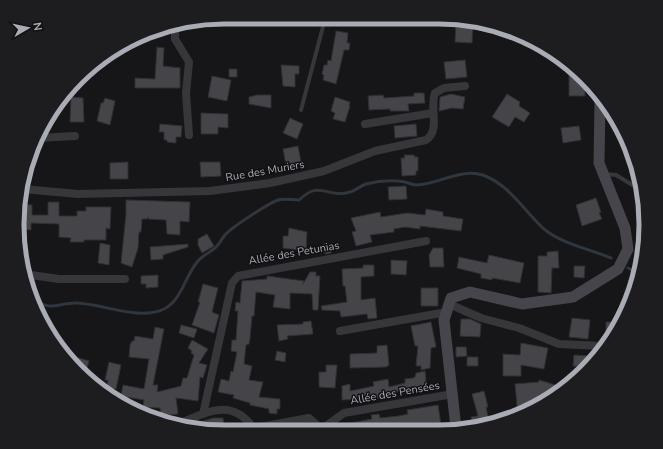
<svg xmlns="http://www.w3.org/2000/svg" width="663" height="449" font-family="'Nunito Sans',sans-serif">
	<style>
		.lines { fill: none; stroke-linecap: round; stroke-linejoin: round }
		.stream { stroke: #30363e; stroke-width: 3 }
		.building { fill: #454549; stroke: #302f33 }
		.service { stroke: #37373b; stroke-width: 4 }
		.minor { stroke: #37373b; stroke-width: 8 }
		.secondary { stroke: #45454b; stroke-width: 11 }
		.labels { text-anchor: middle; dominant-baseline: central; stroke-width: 3; stroke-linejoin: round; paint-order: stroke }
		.street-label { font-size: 11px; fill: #a9abb5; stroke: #111012 }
		.rim { fill: none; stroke: #a9abb5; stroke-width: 5 }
	</style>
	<rect width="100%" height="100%" fill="#161517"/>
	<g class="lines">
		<!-- stream -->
		<path class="stream" d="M628 268 636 272
			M35 302C40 303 45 306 50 306 59 306 68 302 77 303 103 304 140 321 164 309 181 300 184 280 195 265 200 256 208 254 215 248 220 244 222 237 227 233 234 226 269 203 278 200 284 198 292 200 299 200 321 179 326 199 350 192 355 191 360 186 366 184 378 181 393 180 405 182 409 183 413 185 417 185 439 184 461 168 483 175 510 185 524 211 544 229 562 244 590 249 611 258"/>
	</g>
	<!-- building -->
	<path class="building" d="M456 21 473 22 472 43 455 42Z
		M336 31 348 33 347 43H350L349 50H344L336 84 323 80 324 75 322 74 324 65H327L328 60 331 61Z
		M157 47 164 48 163 66 180 68V88H135V78L155 79Z
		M465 60 467 77 446 79 444 62Z
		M281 65 299 66V74H295V87L283 86Z
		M569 66 585 77V96H569Z
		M229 69H237V77H229Z
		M212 76 231 80 227 101 208 97Z
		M414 93H424L425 103 408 104 409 111H390V109L369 110 368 96 383 95 384 98 414 96Z
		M451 94 465 97 463 109 452 108 439 111 440 97Z
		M507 94 520 102 519 106 530 113 524 122 515 117 509 127 492 117Z
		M257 95H271V108L249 104V97Z
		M71 97 83 98 84 122H70Z
		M335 97 350 102 349 106H350L345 122 333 119 335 113 331 111Z
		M105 98 115 101 110 125 97 121 101 103H103Z
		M201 113 228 114V128L218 127V134H201Z
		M290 118 303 124 297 139 283 133Z
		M160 124 182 126 181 137H176V143L167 142V140H164V132H159Z
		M416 124 417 136 395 138 394 126Z
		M579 126 581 140 563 143 561 128Z
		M298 146 301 162 286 165 283 149Z
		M404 155H414L415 157H418V171H416V175L402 176 401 158H405Z
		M128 162V179H110V163Z
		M200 162H220L221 176 201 177Z
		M406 186 407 199 389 200 388 187Z
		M596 198 601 212 599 213 602 219 582 226 576 205Z
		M126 200 190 202 189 222 180 221V235L167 234 166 220 148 219V217L147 219H142L141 232H139L138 248 132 267 121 263 126 214Z
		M48 202H59V216H77V211H86V207H111L110 229 106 228V240H84V242H70L71 238 59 237V224L31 223V230L19 229 20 204 32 205V215H48Z
		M426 209 443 212V216L463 219 461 231 420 226V229L405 227 394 229V232L370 235 372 242 356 246 352 232 356 231 351 218 380 212 381 217 407 213 425 215Z
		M289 228 307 232 306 251 283 248V236H288Z
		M207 234 214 246 202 253 198 245V239Z
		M325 242 333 246 331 253 326 254 321 251Z
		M100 243 110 245 109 265 98 263Z
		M188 244V247L163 255V259L151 260 150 247Z
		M433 248H443L444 267H430L429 255Z
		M558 251 559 268H552L551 293 538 292V256H547V252Z
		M489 255 524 263 520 283 492 278V280L481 278V274L457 268 459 257 487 263Z
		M391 260 407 261 406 275 391 274Z
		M363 265H374V276L361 277V300L375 298 377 318 368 319 367 314 341 317 340 311 322 310 321 306 347 302 345 286H343L342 269 363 268Z
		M574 266H585L584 278 574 277Z
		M310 272H316V276H320L318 310H313L312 294 290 293V309L273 307 275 295 256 292 254 316H252L250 338 249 344 246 345 244 364 252 366 249 380 263 382 259 397 280 399V409H277V414L269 413V409L250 405V403L233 398 234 395 218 392 221 379 229 381 231 371 233 372 237 352 231 351 232 340H236L238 311H235L236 302 240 303 242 281 267 279V276L304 281 303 284Z
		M158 275V287L146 288V284H141V276Z
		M203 284 218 288 212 312 219 315 214 333 192 325 200 302H198Z
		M421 288H438V306H421Z
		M572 318 590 320 588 339 569 337Z
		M461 319H470L481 324 480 337 460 336Z
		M311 321 313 334 287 336 288 339 279 341 277 325 303 324V322Z
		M431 322 436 347 431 348 430 368 421 370V366H416L418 346H415L411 326Z
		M606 322H618L606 341Z
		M181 325 197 329 194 338 179 333Z
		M155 327 164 329 153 385H158L157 392 181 386 183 378H187L194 355 191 353 192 351 188 348 192 340 208 349 199 363 207 365 203 378 200 377 198 401 176 398 178 414 161 416 160 408 143 407 144 400 121 396 123 385 144 389 149 359 129 357 130 345 132 341H134L135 336 153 339Z
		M521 343 548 348 544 369 521 365V376H503V354L520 355Z
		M387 345 389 365 386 367 350 368V354L377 353V346Z
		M456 347H466L467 356 456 357Z
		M277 351 286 353 285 362 275 360Z
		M574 355 592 356V362L588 367 573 366Z
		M76 357 89 361 85 376 74 367Z
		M467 357H478V366H467Z
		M109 362 121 365 116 389 107 388 108 380H105Z
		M326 365H337L335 388 319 387V372H326Z
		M425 371 427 391 414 392V390L395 392 396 396 380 399V398L361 401V399L342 400V386L350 384V391L374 386 373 382 388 379 389 387 405 383V379L413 378 415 377 416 373Z
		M539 380 562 387 518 416 515 384 539 382Z
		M484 391 488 407H486L489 422 473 425 471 417 478 416 472 394Z
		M438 405 442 431 429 432 428 425 410 428 409 425 391 427V431L337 430 336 426 372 419 371 415 379 414 380 418 399 416 408 414 407 410Z
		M213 418H223L224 427 222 429 194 427V424Z"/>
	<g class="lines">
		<!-- service -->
		<path class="service" d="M301 110 325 19
			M605 174 616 175 639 189"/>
		<!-- minor -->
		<path class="minor" d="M175 25V39L189 62 186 93 189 135
			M365 124 433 113
			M37 138 75 136
			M23 189 78 194 210 191 270 183 324 171 375 151 426 140C441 130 429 108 435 93L444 88 465 86
			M24 274 59 279H125
			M449 304 481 318 519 328 559 344 602 346
			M340 331 447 312
			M203 414 232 283 238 276 426 241
			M176 425C206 413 231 396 254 429
			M254 428 309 418 319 427 326 426 344 413 453 394"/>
		<!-- secondary -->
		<path class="secondary" d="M456 428 444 320 451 298 470 292 522 304 573 297 618 269 628 249 625 228 599 163 600 100"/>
	</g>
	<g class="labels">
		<!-- street labels -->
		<g class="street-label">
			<text transform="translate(265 171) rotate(-10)">Rue des Muriers</text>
			<text transform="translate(294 253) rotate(-10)">Allée des Petunias</text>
			<text transform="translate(395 393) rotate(-10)">Allée des Pensées</text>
		</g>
	</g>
	<!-- crop -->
	<path d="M0 0H663V449H0ZM224 24H439A200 200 0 0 1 639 224V225A200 200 0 0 1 439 425H224A200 200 0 0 1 24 225V224A200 200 0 0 1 224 24Z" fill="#1d1c1f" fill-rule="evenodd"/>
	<path class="rim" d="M224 24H439A200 200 0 0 1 639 224V225A200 200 0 0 1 439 425H224A200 200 0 0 1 24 225V224A200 200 0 0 1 224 24Z"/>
	<!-- north arrow -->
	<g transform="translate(28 28) rotate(81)" stroke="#111012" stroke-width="3" paint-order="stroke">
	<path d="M0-3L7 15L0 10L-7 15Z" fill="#a9abb5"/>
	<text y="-6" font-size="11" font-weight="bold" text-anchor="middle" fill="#a9abb5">N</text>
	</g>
</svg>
